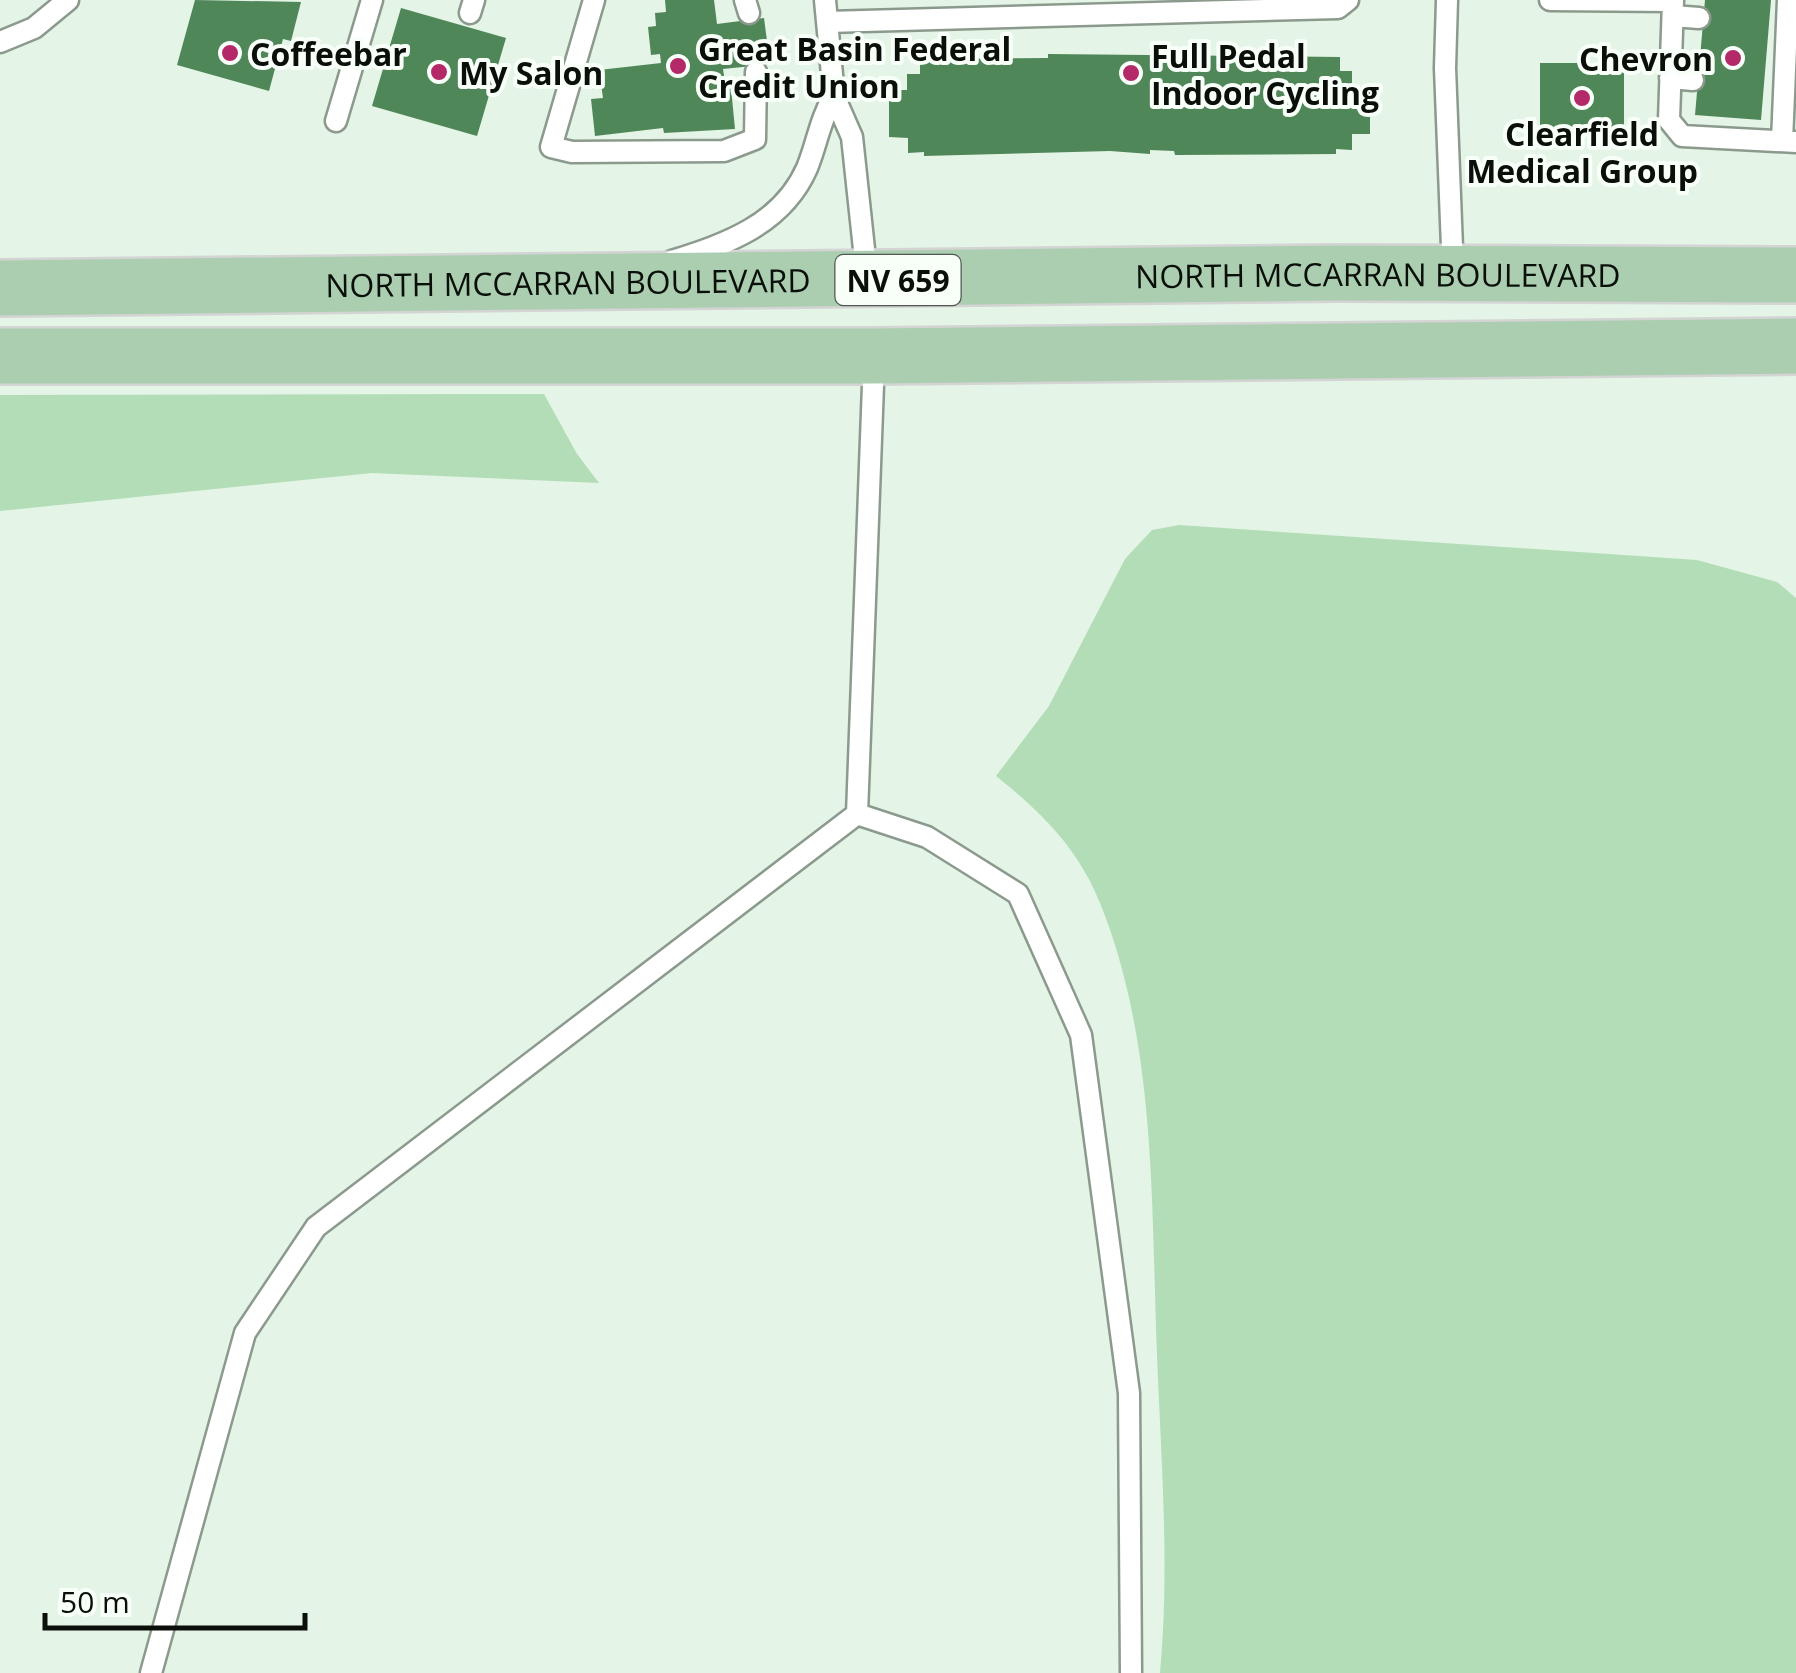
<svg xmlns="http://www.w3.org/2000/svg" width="1796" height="1673" font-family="'Open Sans',sans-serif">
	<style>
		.green { fill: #b2ddb7 }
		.building { fill: #4f8758 }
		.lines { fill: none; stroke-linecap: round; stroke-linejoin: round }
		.service-casing { stroke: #8b9a8c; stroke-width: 25 }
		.primary-casing { stroke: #d3d4d3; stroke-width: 60 }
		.service { stroke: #fff; stroke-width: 20 }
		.primary { stroke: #abceb0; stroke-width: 55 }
		.poi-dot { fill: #b42a69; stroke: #f8fff9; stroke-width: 4 }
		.labels { text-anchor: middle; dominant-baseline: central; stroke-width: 8; stroke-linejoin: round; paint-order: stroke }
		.shield { fill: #f8fff9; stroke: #515752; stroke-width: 2.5 }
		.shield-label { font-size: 30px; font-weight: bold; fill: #0a0f0a }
		.poi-label { font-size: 32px; font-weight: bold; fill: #0a0f0a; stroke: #f8fff9; text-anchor: start }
		.street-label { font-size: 32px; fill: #0a0f0a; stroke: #f8fff9 }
	</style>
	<rect width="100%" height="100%" fill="#e4f4e6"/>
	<!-- green -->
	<path class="green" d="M544 394 577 454 599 483 372 473 0 511V395Z
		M1179 525 1697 560 1777 582 1796 598V1673H1160C1170 1567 1161 1460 1157 1354 1151 1205 1157 1044 1100 903 1078 848 1041 812 996 776L1049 706 1125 559 1152 530Z"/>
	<!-- building -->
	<path class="building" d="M195 0 301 2 291 41 283 39 269 91 177 65Z
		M665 0H714L717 24 764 18 770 64 723 69 726 89 731 88 735 129 664 133 663 128 595 136 591 99 603 98 599 70 661 63 660 54 651 55 648 27 656 26 655 13 666 12Z
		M1705 0H1771L1761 120 1695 115Z
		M401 8 506 38 477 136 372 106Z
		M1048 54 1340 57V71H1352V86L1370 87V134H1352V150L1336 149V154L1175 155 1174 151 1150 150V154L1110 151 924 156V152L908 153V138L889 137V90H907V74H920V59L1048 58Z
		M1540 63H1624V132L1540 133Z"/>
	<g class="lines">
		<!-- service casing -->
		<g class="service-casing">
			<path id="service" d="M594 0 551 147 572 152 724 151 755 139 756 72
				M745 0 749 13
				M825 0 834 96 852 137 867 277
				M1447 0 1445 68 1453 273
				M1550 0 1673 1 1669 120 1682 136 1796 142
				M470 13 474 0
				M1673 16 1699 18
				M827 22 1338 8 1348 0
				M0 42 34 28 68 0
				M1670 78 1693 80
				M336 121 372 0
				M1782 141 1788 0
				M672 261C726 244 782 225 807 168 817 144 820 119 834 96
				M857 814 927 837 1018 894 1081 1035 1129 1393 1131 1673
				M857 814 874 358
				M151 1673 245 1333 316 1227 857 814"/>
		</g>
		<!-- primary casing -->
		<g class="primary-casing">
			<g id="primary">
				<path id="s1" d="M0 288 1336 273 1796 275"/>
				<path d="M0 356H874L1796 346"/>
			</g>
		</g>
		<!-- service -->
		<use href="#service" class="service"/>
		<!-- primary -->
		<use href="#primary" class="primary"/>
	</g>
	<!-- markers -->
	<g class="poi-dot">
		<circle cx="230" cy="53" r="10"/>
		<circle cx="1733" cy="58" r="10"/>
		<circle cx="678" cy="66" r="10"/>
		<circle cx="439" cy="72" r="10"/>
		<circle cx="1131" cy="73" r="10"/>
		<circle cx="1582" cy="98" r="10"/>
	</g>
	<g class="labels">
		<!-- shield labels -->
		<rect class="shield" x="835.5" y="255" width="125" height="50" rx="8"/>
		<g class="shield-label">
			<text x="898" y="280">NV 659</text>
		</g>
		<!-- poi labels -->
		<g class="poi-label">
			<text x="698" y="48">Great Basin Federal<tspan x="698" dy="37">Credit Union</tspan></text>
			<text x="250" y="53">Coffeebar</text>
			<text x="1151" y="55">Full Pedal<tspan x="1151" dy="37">Indoor Cycling</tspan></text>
			<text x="1713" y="58" text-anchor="end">Chevron</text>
			<text x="459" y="72">My Salon</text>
			<text x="1582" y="133" text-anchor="middle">Clearfield<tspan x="1582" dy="37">Medical Group</tspan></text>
		</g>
		<!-- street labels -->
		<g class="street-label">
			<text stroke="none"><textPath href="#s1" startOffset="1378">NORTH MCCARRAN BOULEVARD</textPath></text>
			<text stroke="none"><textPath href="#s1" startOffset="568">NORTH MCCARRAN BOULEVARD</textPath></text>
		</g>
	</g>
	<!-- scale -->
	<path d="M45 1613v15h260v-15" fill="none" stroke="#0a0f0a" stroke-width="5"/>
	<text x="60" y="1613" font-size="30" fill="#0a0f0a" stroke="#f8fff9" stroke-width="8" paint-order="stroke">50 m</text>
</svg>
